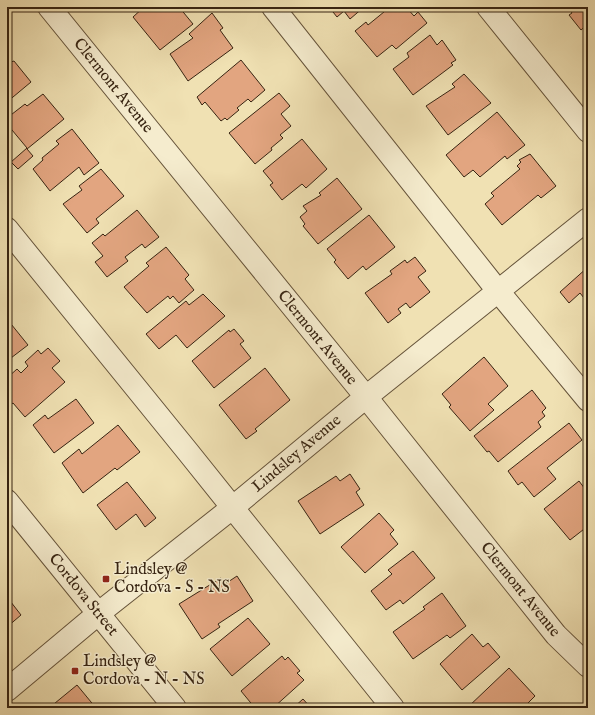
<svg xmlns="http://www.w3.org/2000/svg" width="595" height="715" font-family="'IM FELL English',serif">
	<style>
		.building { fill: #e2a580; stroke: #372412 }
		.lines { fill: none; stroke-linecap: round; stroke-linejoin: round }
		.minor-casing { stroke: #65533a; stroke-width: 24 }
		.minor { stroke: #f5ecce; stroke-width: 22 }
		.poi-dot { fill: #8f2418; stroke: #f5ecce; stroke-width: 1.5 }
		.labels { text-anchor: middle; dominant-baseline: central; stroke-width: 3; stroke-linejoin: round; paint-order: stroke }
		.street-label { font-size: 16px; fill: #372412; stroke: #f5ecce }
		.poi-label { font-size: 16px; fill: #372412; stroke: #f5ecce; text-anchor: start }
	</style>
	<rect width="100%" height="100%" fill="#f0e1b3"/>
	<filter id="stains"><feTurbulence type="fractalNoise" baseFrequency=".005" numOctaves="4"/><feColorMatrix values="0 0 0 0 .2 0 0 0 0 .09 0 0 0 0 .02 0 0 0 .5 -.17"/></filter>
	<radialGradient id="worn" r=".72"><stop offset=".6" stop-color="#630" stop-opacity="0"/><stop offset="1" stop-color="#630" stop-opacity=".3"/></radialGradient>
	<!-- building -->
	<path class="building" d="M144 7H179L193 24 160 50 133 17Z
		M329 7H364L350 19 344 11 337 17Z
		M390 7H406L414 16 418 12 427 23 396 49 392 45 377 57 355 31 366 22 368 25Z
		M573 7H588V24L581 30 569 15 572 13 570 10Z
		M212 13 223 28 220 30 233 48 188 81 170 54 193 38 189 34Z
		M430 35 437 45 442 40 456 60 451 63 453 65 413 95 393 69 409 57 407 53Z
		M7 50 12 55 8 58 11 62 14 61 31 82 7 102Z
		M241 60 265 90 251 102 248 99 237 108 239 110 227 120 225 118 221 121 205 102 202 105 197 97Z
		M464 74 491 103 448 135 426 106 455 87 452 84Z
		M279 93 290 106 281 114 291 126 280 135 283 138 271 148 272 150 255 164 229 133Z
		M43 94 64 119 27 149 33 156 18 169 11 162 27 148 7 124V118L25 104 27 106Z
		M497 112 525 145 507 159 505 156 480 177 473 170 464 177 446 155Z
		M72 129 99 163 84 175 79 167 50 191 33 169 43 160 42 158 59 144 56 141Z
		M302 139 327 169 306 188 302 184 282 200 270 185 273 183 263 171Z
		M530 154 556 186 541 198 538 195 502 225 485 204 494 196 491 193 520 169 517 166 521 162 519 160Z
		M101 169 124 196 96 219 99 223 87 233 63 204 82 190 79 186Z
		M337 178 362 209 318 244 303 226 305 224 300 217 307 211 303 206 321 195 319 193Z
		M137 210 159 237 145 248 142 244 125 257 128 261 107 277 95 262 103 256 92 243 103 234 105 236Z
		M369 215 395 247 366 270 363 266 348 279 334 262 336 260 327 249Z
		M166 247 189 275 185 279 194 290 179 303 173 296 170 299 168 296 147 313 124 287 149 266 146 263Z
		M415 257 426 271 418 277 430 292 410 308 406 303 398 309 401 313 388 323 365 293 392 274 390 271 405 260 407 263Z
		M588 267V303L580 293 569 303 560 292Z
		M203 294 225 316 187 348 176 335 159 349 146 334 186 301 189 305Z
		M7 319 28 345 7 361 10 364 7 367Z
		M234 329 244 341 240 344 251 358 214 388 192 361 229 330 230 332Z
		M48 348 60 361 52 368 65 382 25 417 13 403 9 406 7 403V378L17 369 21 373 28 366 25 362 38 350 41 354Z
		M484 357 508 386 488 404 494 410 470 431 449 407 451 405 442 394Z
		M265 368 290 400 255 429 257 431 246 439 219 405Z
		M532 390 546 408 542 412 545 416 538 422 541 427 498 462 489 451 487 452 474 436Z
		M76 399 94 423 54 453 33 425 45 415 48 419Z
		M569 423 582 440 547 468 556 479 534 497 522 482 518 485 508 471Z
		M118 425 140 452 117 470 115 468 83 493 62 463 79 449 82 454Z
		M350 474 360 489 356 492 364 505 320 534 298 501 336 476 340 481Z
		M579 481 588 493V526L570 540 544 509Z
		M127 482 156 518 145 527 136 514 116 530 97 505Z
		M379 513 394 530 390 534 398 544 365 573 341 547Z
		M413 551 435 578 403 604 400 600 386 610 371 591 392 574 388 570Z
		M588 553V562L583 557Z
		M237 576 253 601 218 624 220 627 202 639 179 604 221 578 225 584Z
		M442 593 466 626 450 638 447 635 413 659 393 632 425 609 423 607Z
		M7 597 21 615 7 627Z
		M248 618 270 644 232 676 210 649Z
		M472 634 483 647 488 643 500 657 462 690 440 664Z
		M282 656 285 660 288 657 300 671 297 673 304 680 273 708H255L241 691Z
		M509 668 535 696 523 708H467Z
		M77 685 96 708H49Z
		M303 699 311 708H293Z"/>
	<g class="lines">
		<!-- minor casing -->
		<g class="minor-casing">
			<path id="minor" d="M49 7 366 397 556 635 588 666
				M273 7 498 291 588 400
				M488 7 588 131
				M7 229 188 452 393 708
				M7 501 175 708
				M7 690 99 613 232 508 366 397 588 219"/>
		</g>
		<!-- minor -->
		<use href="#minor" class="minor"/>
	</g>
	<!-- markers -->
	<g class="poi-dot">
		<rect x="102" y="575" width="8" height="8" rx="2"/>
		<rect x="71" y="667" width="8" height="8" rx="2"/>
	</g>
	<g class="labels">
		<!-- street labels -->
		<g class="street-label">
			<text transform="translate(113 86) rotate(51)">Clermont Avenue</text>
			<text transform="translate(317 338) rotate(51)">Clermont Avenue</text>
			<text transform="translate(297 454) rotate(-40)">Lindsley Avenue</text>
			<text transform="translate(520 590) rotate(51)">Clermont Avenue</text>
			<text transform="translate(83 595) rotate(51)">Cordova Street</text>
		</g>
		<!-- poi labels -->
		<g class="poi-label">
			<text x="114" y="570">Lindsley @<tspan x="114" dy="18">Cordova - S - NS</tspan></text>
			<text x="83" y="662">Lindsley @<tspan x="83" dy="18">Cordova - N - NS</tspan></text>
		</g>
	</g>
	<!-- margin -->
	<rect width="595" height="715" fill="none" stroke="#f0e1b3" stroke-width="24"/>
	<rect x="8" y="8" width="579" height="699" fill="none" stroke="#372412" stroke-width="2"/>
	<rect x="12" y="12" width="571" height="691" fill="none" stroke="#372412"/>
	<rect width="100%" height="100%" filter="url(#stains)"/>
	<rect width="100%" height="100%" fill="url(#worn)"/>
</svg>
